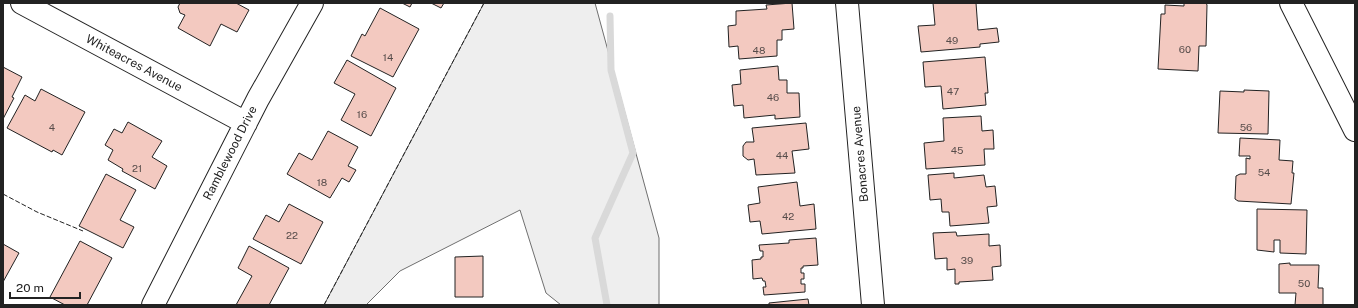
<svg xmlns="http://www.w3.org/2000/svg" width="1358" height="308" font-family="'Public Sans',sans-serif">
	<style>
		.green { fill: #eee; stroke: #6f6f6f }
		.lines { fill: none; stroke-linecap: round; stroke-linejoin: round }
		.stream { stroke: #d9d9d9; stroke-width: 7 }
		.building { fill: #f3c9c0; stroke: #222 }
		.minor-casing { stroke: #222; stroke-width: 24 }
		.minor { stroke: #fff; stroke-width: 22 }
		.fence { stroke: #222; stroke-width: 1; stroke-dasharray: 5 2; stroke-linecap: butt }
		.labels { text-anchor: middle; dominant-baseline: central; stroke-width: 3; stroke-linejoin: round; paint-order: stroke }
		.number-label { font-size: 10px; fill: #564c4a }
		.street-label { font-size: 12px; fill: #222; stroke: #fff }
	</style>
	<rect width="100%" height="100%" fill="#fff"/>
	<!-- green -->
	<path class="green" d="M484 3H595L659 238V305H561L546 293 520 210 400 271 366 305H324Z"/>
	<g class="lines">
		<!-- stream -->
		<path class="stream" d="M607 305 595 238 633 153 611 70 610 16"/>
	</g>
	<!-- building -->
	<path class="building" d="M180 3H236L249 10 237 32 221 24 210 46 178 28 185 15 180 13 178 7Z
		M402 3H412L410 7Z
		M431 3H444L441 8Z
		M792 3 794 29 782 30V40H777V56L739 59 738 46 729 47 728 26 736 25V11L767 9 766 5Z
		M933 3H976L978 30 997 28 999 42 980 44V47L921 52 918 26 935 25Z
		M1184 3H1206L1207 5 1206 46H1199L1198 71 1158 69 1161 14H1165V5L1184 6Z
		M380 8 419 29 393 77 351 56 362 34 365 36Z
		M985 57 988 93H985L986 105 943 109 941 86 925 87 923 62Z
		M347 60 396 88 371 136 341 120 355 94 334 83Z
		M778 66 779 80H787V93H799L800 117 775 119V115L744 118 743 105 734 106 732 85 741 84 740 70Z
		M3 67 22 77 12 97 14 98 3 119Z
		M41 89 85 112 62 155 53 150 52 152 7 128 25 95 35 101Z
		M1244 90 1269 91 1268 134 1218 133 1220 91 1244 92Z
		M981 116 982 131 993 130 994 149H984L985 165 926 169 924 143 944 141 943 118Z
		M128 122 162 141 152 157 167 166 155 189 122 171 123 169 108 160 113 150 105 145 114 129 122 133Z
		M806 123 809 149 792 151 795 173 756 175 754 159 748 160 743 156V146L746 142H754L752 128Z
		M328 131 358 147 348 166 356 170 349 182 342 178 330 198 287 174 299 153 312 160Z
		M1240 138 1280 140 1279 160 1293 161 1292 173H1294L1291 204 1238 201 1235 199 1236 176 1240 174H1246V158L1250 159V156H1239Z
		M954 173V178L984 175 986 187 995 186 997 206 987 207 989 223 950 226 949 212H942L941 199 930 200 928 175Z
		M106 174 136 190 120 220 134 227 123 248 79 226Z
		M797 182 800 206 814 204 816 229 762 234 760 221 750 222 748 205 760 203 758 187Z
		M289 204 323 222 301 264 253 239 266 215 279 222Z
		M1257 209 1307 210 1306 254 1280 253V240H1274V252L1257 250Z
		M956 232 957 236 989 234V246L1000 245 1001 266 992 267 993 280 959 282V284H955V269L947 270V258L935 259 933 233Z
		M816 238 818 265 803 266V268H801V273H804V279H801V284H805V292L764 295 763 287H766L765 281H763L762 278 753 279 752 260 761 259V257H763V251H760L759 245 789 243V240Z
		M80 241 112 258 87 305H65L50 297Z
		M3 244 19 253 3 282Z
		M249 246 289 268 269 305H236L252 276 238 268Z
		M483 256V297H455V257Z
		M1290 263V265H1319L1318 288H1323V305H1295L1296 293H1279V264Z
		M808 299 809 305H769V303Z"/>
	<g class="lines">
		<!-- minor casing -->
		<g class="minor-casing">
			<path id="minor" d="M22 3 246 123
				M847 3 873 305
				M1291 3 1355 130
				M153 305 258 99 312 3"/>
		</g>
		<!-- minor -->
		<use href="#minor" class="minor"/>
		<!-- fence -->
		<path class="fence" d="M3 194 37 212 83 231
			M324 305 484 3"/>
	</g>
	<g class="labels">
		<!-- number labels -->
		<g class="number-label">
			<text x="952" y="40">49</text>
			<text x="1185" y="49">60</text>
			<text x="759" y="50">48</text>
			<text x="388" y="57">14</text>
			<text x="953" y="91">47</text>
			<text x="773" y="97">46</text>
			<text x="362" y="114">16</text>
			<text x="52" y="127">4</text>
			<text x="1246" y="127">56</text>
			<text x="957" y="150">45</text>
			<text x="782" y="155">44</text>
			<text x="137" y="168">21</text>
			<text x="1264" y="172">54</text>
			<text x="322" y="182">18</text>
			<text x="788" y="216">42</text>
			<text x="292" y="235">22</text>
			<text x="967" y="260">39</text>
			<text x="1304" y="283">50</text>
		</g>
		<!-- street labels -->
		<g class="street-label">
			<text transform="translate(134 63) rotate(28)">Whiteacres Avenue</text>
			<text transform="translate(230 153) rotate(-63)">Ramblewood Drive</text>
			<text transform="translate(860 154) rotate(-95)">Bonacres Avenue</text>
		</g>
	</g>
	<!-- border -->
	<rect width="1358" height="308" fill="none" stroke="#222222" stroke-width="8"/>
	<!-- scale -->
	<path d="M10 292v6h70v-6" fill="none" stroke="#222222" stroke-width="2"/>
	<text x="16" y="292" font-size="12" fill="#222222" stroke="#ffffff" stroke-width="3" paint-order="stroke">20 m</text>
</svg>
